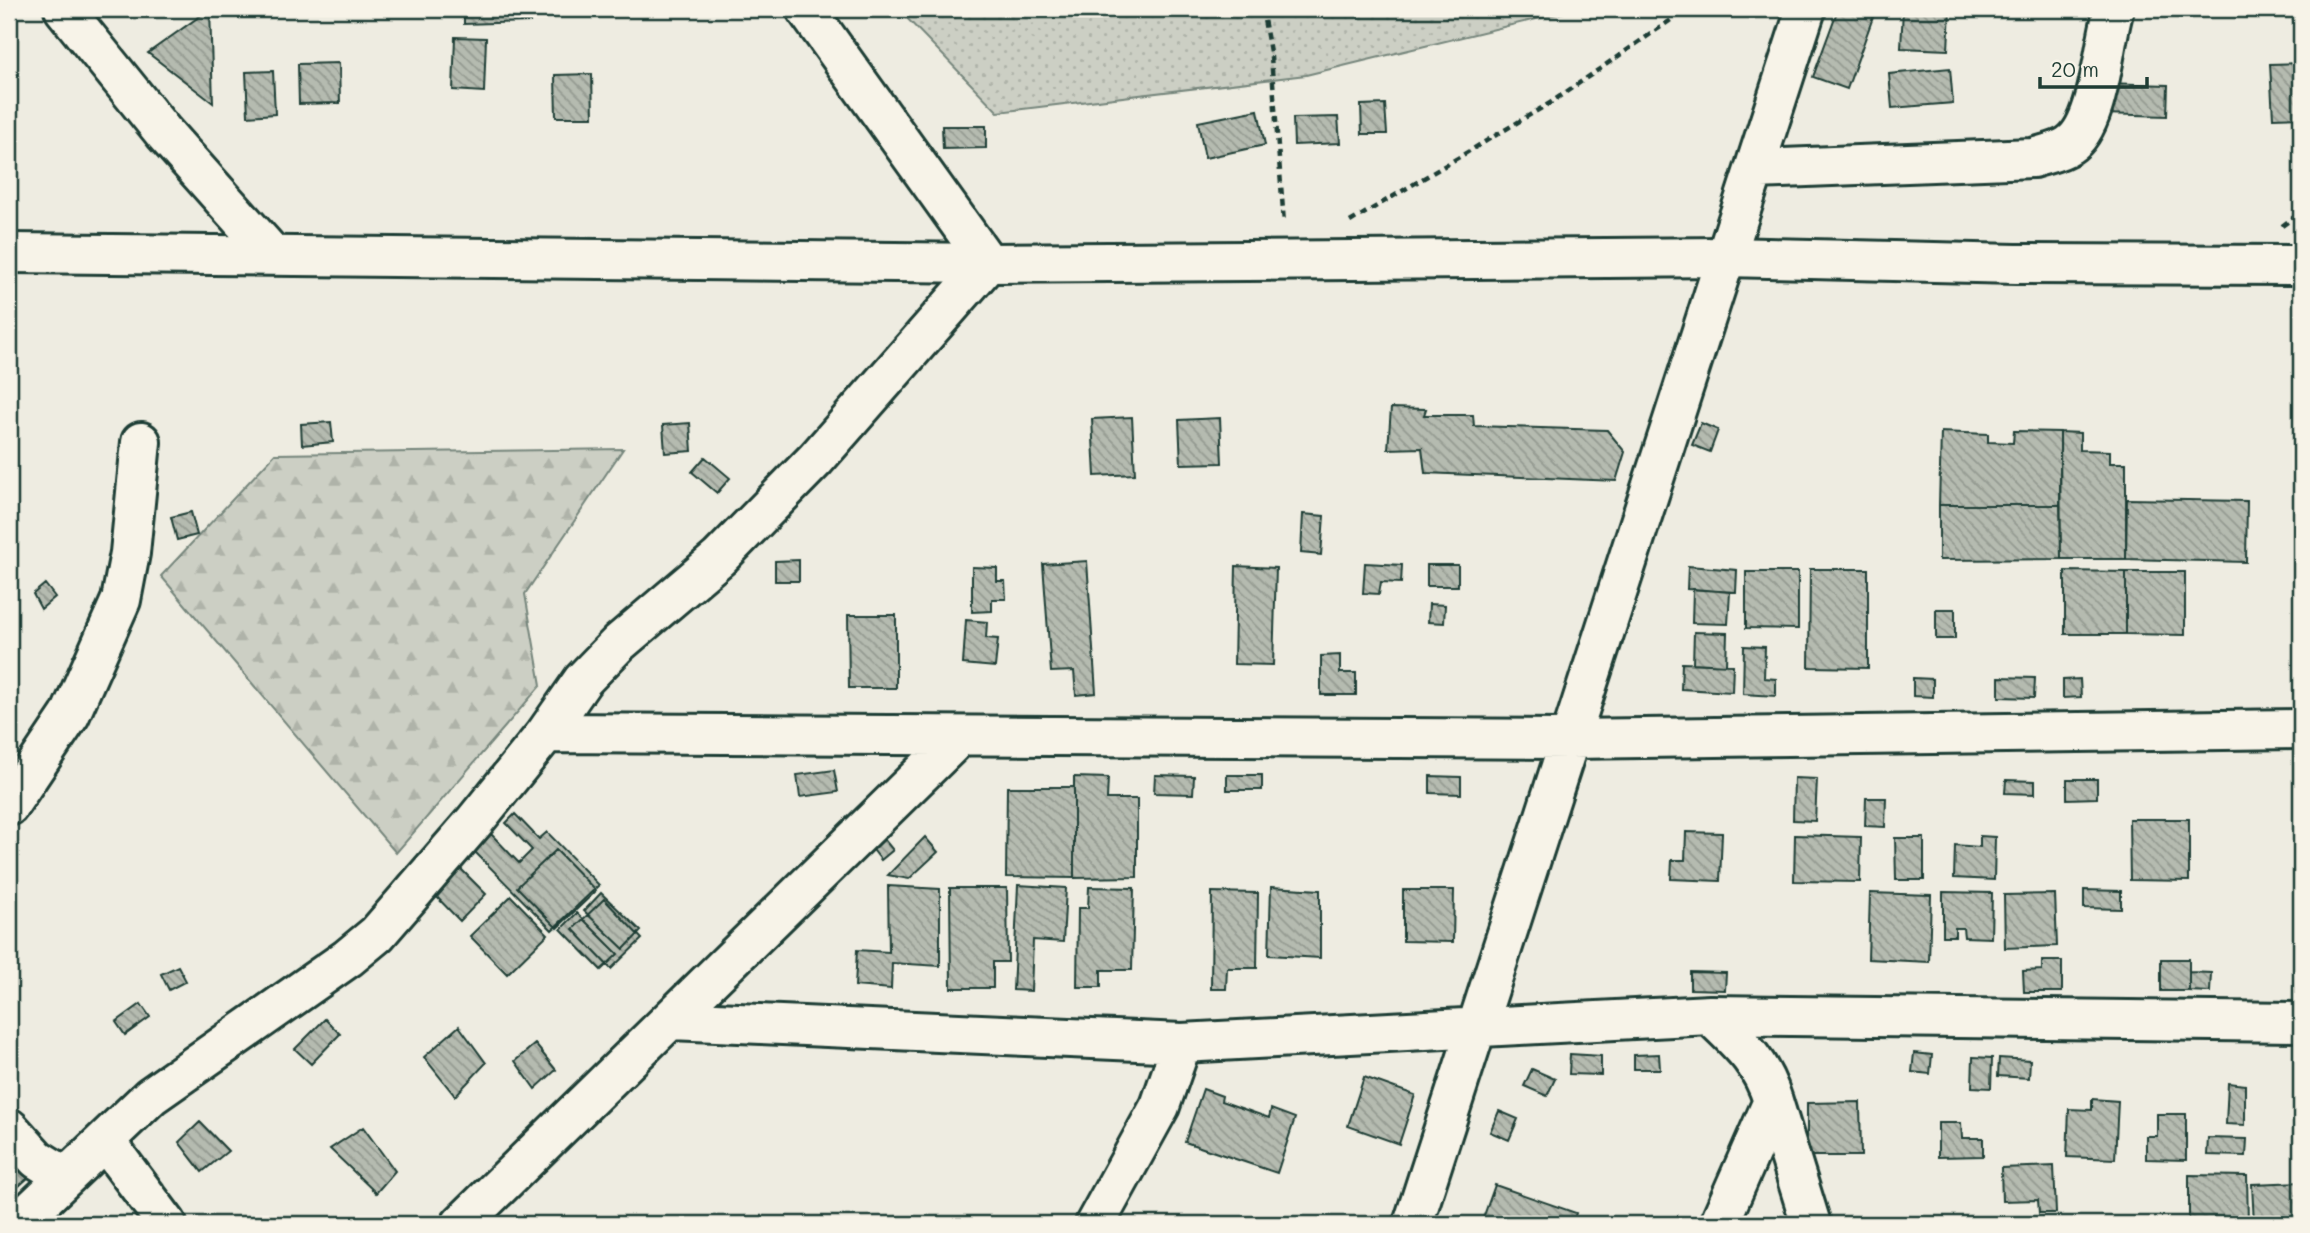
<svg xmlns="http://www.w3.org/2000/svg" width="2310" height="1233" font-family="Mali,sans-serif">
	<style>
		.grass { fill: url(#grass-dots); stroke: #76867c; stroke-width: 2 }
		.forest { fill: url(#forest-firs); stroke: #76867c; stroke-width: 2 }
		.building { fill: url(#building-back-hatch); stroke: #1f3d34; stroke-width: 2 }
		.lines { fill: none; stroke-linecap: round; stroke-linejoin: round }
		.street-casing { stroke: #1f3d34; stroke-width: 44 }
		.secondary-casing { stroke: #1f3d34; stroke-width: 44 }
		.path { stroke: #1f3d34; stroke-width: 4.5; stroke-dasharray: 7 5; stroke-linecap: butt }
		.street { stroke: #f7f3e8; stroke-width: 38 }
		.secondary { stroke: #f7f3e8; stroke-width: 38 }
	</style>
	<defs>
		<pattern id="grass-dots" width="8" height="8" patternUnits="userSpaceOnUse" patternTransform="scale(1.75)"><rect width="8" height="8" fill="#cccfc4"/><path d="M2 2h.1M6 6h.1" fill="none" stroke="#afb3a9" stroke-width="1.8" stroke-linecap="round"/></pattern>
		<pattern id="forest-firs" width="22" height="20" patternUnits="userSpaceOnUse" patternTransform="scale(1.75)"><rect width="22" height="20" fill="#cccfc4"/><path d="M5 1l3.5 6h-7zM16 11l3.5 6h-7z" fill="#afb3a9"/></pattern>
		<pattern id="building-back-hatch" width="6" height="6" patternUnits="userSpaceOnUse" patternTransform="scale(1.75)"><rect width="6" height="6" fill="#b5bbb0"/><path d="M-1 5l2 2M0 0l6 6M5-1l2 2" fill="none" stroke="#939990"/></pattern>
	</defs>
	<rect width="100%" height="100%" fill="#eeece1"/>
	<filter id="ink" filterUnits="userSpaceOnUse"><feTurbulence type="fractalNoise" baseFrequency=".0143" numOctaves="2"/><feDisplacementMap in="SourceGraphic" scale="14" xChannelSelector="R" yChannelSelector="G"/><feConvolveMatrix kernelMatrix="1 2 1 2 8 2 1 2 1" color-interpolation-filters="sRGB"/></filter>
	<g filter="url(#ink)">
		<!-- grass -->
		<path class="grass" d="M898 9H1577L1306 75 998 112Z"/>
		<!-- forest -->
		<path class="forest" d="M623 449 525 594 541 685 396 853 161 576 275 454Z"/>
		<!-- building -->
		<path class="building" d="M210 9 213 103 148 53Z
			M464 9H529L530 22 464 24Z
			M1838 9H1876L1847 89 1813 77Z
			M1903 9H1950L1948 50 1901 48Z
			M455 37 486 38 484 92 453 90Z
			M339 63 340 103 299 104 298 64Z
			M2301 63V117L2273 118 2270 64Z
			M1950 68 1953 103 1892 108 1889 74Z
			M273 71 275 114 248 116 246 72Z
			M592 74 593 117H556L555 75Z
			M2104 83 2168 85 2167 116 2103 114Z
			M1385 104 1387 134H1362L1361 105Z
			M1258 110 1265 145 1205 158 1198 122Z
			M1338 117 1340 143 1294 145 1293 118Z
			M942 126H986V148L943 149Z
			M1391 408 1426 409 1424 415H1473L1474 426 1607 430 1625 452 1616 481 1425 473 1422 448 1388 449Z
			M1132 417 1135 474 1095 476 1092 419Z
			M1220 418 1222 463 1181 464 1179 420Z
			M331 422 333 442 302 445 301 424Z
			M690 423 692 451 665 453 663 425Z
			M1701 423 1718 430 1710 452 1692 445Z
			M2014 431 2060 432V505H1939L1941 432 1988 434V442L2013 443Z
			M2060 432 2080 433V450L2110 451V463H2126V559H2061Z
			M705 457 730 478 717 493 692 472Z
			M2127 499 2247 501 2246 562 2126 559Z
			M1939 505H2060L2061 559 1939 560Z
			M191 512 197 535 177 540 171 517Z
			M1303 514 1324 516 1321 555 1301 553Z
			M799 560V581H775V561Z
			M1087 561 1096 693 1076 695 1074 671 1051 672 1043 564Z
			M1365 563 1402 565 1401 583 1381 582 1379 594 1363 593Z
			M1427 565H1458V586H1427Z
			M1236 566 1276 568 1273 665 1234 664Z
			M1688 566 1737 570 1736 592 1687 589Z
			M972 567 997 568V581H1005L1006 599H992V611L972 612Z
			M1810 569H1868V668L1809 667Z
			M2065 571 2126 572V634H2065Z
			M1746 572H1798V629L1746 628Z
			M2126 572H2185V635L2126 634Z
			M45 584 55 597 41 609 33 594Z
			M1693 589 1730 592 1728 624 1692 623Z
			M1429 604 1445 605 1444 623 1428 622Z
			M1936 609H1955V639H1936Z
			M848 615H896V688H849Z
			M966 620 987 622 986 638 998 639 995 667 963 664Z
			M1694 632 1727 633 1726 665 1693 663Z
			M1744 646 1765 647 1764 678 1776 679V696L1743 694Z
			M1340 655V673H1356V695H1321V656Z
			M1682 663 1733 665 1732 692 1681 689Z
			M1999 677 2035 678 2034 698 1999 697Z
			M1913 678 1933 679V697L1913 696Z
			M2080 679 2081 697 2063 698V680Z
			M834 770 838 792 800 797 797 775Z
			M1155 775 1194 776 1193 794 1154 793Z
			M1227 775H1262V790H1227Z
			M1430 776 1461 777V794L1430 793Z
			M1074 777 1108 778 1107 799H1137V877L1074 878Z
			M1794 778 1817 779 1815 821 1793 820Z
			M2067 779H2097V798L2067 799Z
			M2006 780 2035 781V794L2005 793Z
			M1007 787H1074V878L1006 877Z
			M1866 798H1886L1885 827 1865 826Z
			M515 814 539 839 547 832 599 885 552 930 474 851 491 834 519 863 532 850 506 823Z
			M2129 819H2189V881L2130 880Z
			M1686 832 1722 833 1720 881 1671 879 1672 860H1685Z
			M1795 835 1861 837 1860 882 1794 881Z
			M1980 836 1995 837 1994 880 1954 878 1955 845 1980 847Z
			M925 837 938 852 909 879 888 875Z
			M883 838 893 850 881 860 871 847Z
			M1895 838H1924V880H1896Z
			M556 850 596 891 557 928 517 887Z
			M457 865 486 894 460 921 431 891Z
			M1018 885 1066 888 1063 942 1033 940 1031 991 1013 990Z
			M888 886 940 889V966L892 963 891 989 855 986 857 950 889 952Z
			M1089 887 1134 888 1132 970H1101V987H1077L1078 908H1088Z
			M1271 887 1320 890V958L1269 955Z
			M950 888H1007L1008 962H993V988H951Z
			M1403 890H1454L1453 942 1403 941Z
			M2084 890 2121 891V909L2084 908Z
			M1212 892 1258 893 1257 968H1227L1226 989H1211Z
			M1943 892 1992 893 1991 938 1964 937 1963 928H1955V936H1943Z
			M601 893 641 931 624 949 584 911Z
			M1870 893 1931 895 1929 962 1868 959Z
			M2055 894 2057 946 2005 948 2004 895Z
			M511 896 548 934 507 974 470 936Z
			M604 899 642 939 611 969 573 929Z
			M577 913 618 954 601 970 561 929Z
			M2161 959H2189V991H2161Z
			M2042 961H2062V992H2024L2023 971 2042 970Z
			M178 966 186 981 169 990 161 974Z
			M1690 972 1726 973 1725 990 1690 989Z
			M2189 972 2211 973 2210 992 2189 991Z
			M141 1004 150 1017 125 1035 116 1022Z
			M325 1019 340 1034 311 1064 295 1049Z
			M459 1026 486 1063 455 1096 424 1057Z
			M535 1044 556 1070 535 1089 515 1061Z
			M1914 1053 1932 1055 1930 1074 1912 1072Z
			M1570 1054 1601 1056V1075L1569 1074Z
			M1659 1054 1660 1069H1634V1055Z
			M1973 1057 1992 1058 1991 1088 1972 1087Z
			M1999 1058 2030 1060 2029 1078 1998 1076Z
			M1532 1069 1555 1079 1547 1096 1524 1086Z
			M1364 1077 1415 1095 1399 1144 1348 1126Z
			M2228 1083 2245 1085V1125L2226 1124Z
			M1203 1089 1222 1096 1221 1101 1269 1118 1271 1109 1295 1118 1277 1173 1185 1142Z
			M2092 1099 2118 1101 2115 1159 2067 1157 2069 1109 2092 1110Z
			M1860 1102 1861 1156H1807V1103Z
			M1499 1111 1518 1119 1509 1140 1490 1132Z
			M2157 1114H2186V1160L2146 1159V1136H2157Z
			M200 1122 228 1151 202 1172 179 1142Z
			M1938 1123H1961L1962 1138H1983V1156L1938 1157Z
			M363 1127 395 1171 376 1193 330 1149Z
			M2208 1138 2247 1139 2246 1156 2207 1155Z
			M16 1163 28 1178 9 1195V1169Z
			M2054 1166 2056 1213H2039L2038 1200 2002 1201 2001 1168Z
			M2189 1175 2247 1176 2248 1224H2189Z
			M2301 1182V1224H2254L2252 1184Z
			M1495 1185 1576 1213 1572 1224H1481Z"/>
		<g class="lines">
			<!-- street casing -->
			<g class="street-casing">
				<path id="street" d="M64 9 164 133 272 254
					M1755 169 2033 158C2044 154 2059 152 2069 145 2100 125 2103 44 2114 9
					M546 733 1571 739 2301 729
					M9 806 70 715 121 600 130 553 141 442
					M1710 1015C1739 1043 1761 1061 1773 1101L1719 1224
					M671 1020 1182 1043 1710 1015 2301 1022
					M1773 1101 1811 1224
					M9 1128 37 1159 66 1177
					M105 1141 167 1224
					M17 1224 151 1096 348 958 377 934 474 822 546 733 583 680 619 643 719 558 816 459 988 263 806 9
					M461 1224 959 737
					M1095 1224 1160 1106 1182 1043
					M1413 1224 1806 9"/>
			</g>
			<!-- secondary casing -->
			<g class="secondary-casing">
				<path id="secondary" d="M9 253 988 263 1727 257 2016 264 2301 265"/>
			</g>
			<!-- path -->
			<path class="path" d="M1262 9 1271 57 1284 223
				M1350 222 1550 103 1687 9
				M2282 226 2301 212"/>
			<!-- street -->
			<use href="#street" class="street"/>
			<!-- secondary -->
			<use href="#secondary" class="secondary"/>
		</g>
	</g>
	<!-- margin -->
	<rect width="2310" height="1233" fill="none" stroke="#f7f3e8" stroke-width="35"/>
	<rect x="18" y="18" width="2275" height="1198" fill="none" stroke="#1f3d34" stroke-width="2.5" filter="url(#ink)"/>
	<!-- scale -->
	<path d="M2040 77v10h107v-10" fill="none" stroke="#1f3d34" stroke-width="3.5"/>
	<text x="2051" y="77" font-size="21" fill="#1f3d34" stroke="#f7f3e8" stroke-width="5" paint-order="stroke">20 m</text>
</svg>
